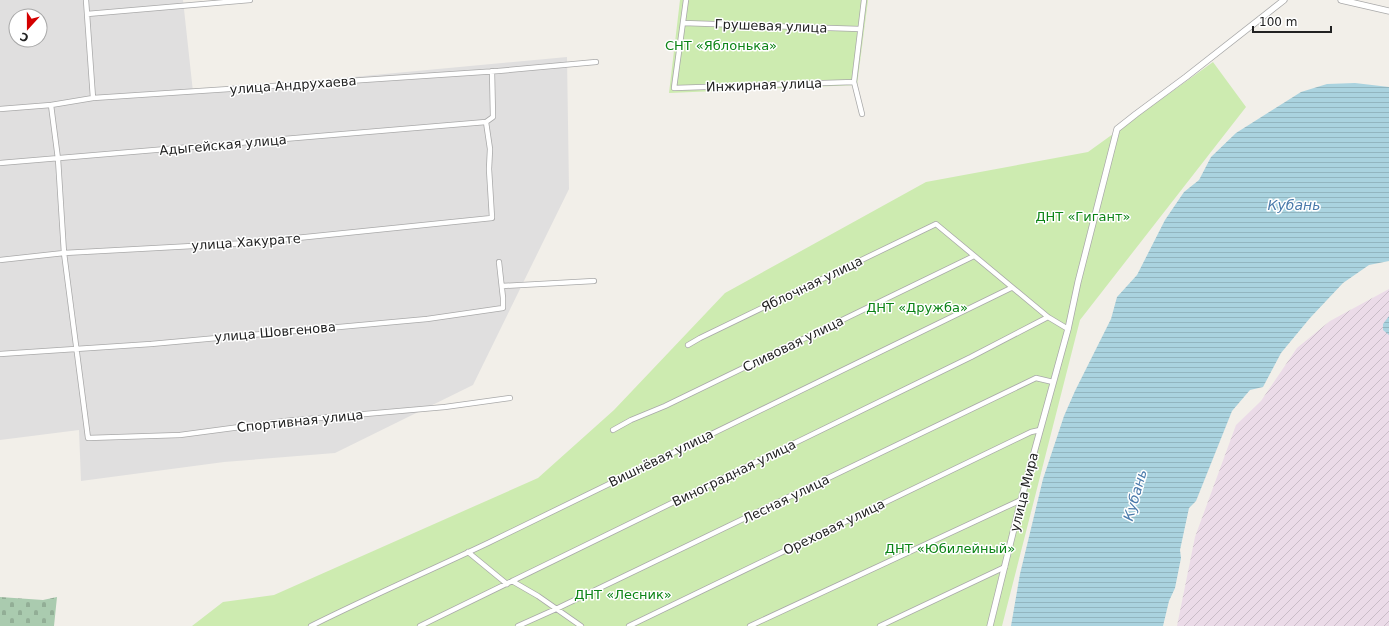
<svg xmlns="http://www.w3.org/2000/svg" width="1389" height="626" font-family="'DejaVu Sans',sans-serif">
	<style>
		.residential { fill: #e0dfdf; fill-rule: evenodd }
		.industrial { fill: url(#industrial-furrows) }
		.cemetery { fill: url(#cemetery-stones) }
		.garden { fill: #cdebb0 }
		.water { fill: url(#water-rules) }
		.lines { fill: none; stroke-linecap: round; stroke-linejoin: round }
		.minor-casing { stroke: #a9a9a9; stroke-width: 6 }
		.tertiary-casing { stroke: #a9a9a9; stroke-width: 7 }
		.minor { stroke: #fff; stroke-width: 4.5 }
		.tertiary { stroke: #fff; stroke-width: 5.5 }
		.labels { text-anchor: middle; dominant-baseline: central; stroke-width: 3; stroke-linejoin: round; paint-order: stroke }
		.street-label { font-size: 13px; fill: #222; stroke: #fff }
		.park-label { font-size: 13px; fill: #0c8416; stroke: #fff }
		.water-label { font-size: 14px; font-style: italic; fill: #4a7aab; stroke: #fff }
	</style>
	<defs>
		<pattern id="industrial-furrows" width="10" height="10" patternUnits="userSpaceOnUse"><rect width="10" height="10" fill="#ebdbe8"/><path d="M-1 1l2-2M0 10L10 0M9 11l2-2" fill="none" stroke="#c9bcc7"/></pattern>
		<pattern id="cemetery-stones" width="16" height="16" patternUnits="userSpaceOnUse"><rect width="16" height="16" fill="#aacbaf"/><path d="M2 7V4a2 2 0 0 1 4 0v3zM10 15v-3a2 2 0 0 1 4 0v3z" fill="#92ae96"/></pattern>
		<pattern id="water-rules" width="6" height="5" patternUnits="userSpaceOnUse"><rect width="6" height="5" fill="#aad3df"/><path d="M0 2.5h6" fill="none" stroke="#92b5bf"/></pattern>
	</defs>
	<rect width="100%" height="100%" fill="#f2efe9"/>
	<!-- residential -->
	<path class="residential" d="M0 0H183L193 92 567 57 569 189 473 385 335 453 224 462 81 481 79 430 0 440ZM16 16H40V40H16Z"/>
	<!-- industrial -->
	<path class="industrial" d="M1389 289V626H1177L1195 537 1236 425 1261 401 1297 348 1330 321Z"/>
	<!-- cemetery -->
	<path class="cemetery" d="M0 597 43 600 57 597 54 626H0Z"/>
	<!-- garden -->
	<path class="garden" d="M680 0H868L857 85 669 93Z
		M1213 62 1246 107 1080 320 1002 626H192L223 602 274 595 538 478 614 410 725 293 926 182 1088 152Z"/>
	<!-- water -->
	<path class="water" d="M1355 83 1389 87V261L1369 265 1343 283 1310 318 1281 353 1263 387 1250 390 1232 411 1196 501 1189 508 1180 550 1181 558 1175 588 1169 601 1163 626H1011L1020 574 1043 479 1064 416 1075 391 1111 319 1117 297 1137 275 1165 220 1184 192 1199 180 1211 157 1236 133 1301 92 1327 84Z
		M1389 316V335L1383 330V324Z"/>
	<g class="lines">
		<!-- minor casing -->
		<g class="minor-casing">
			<path id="minor" d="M686 0 674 88 854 82
				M87 14 250 0
				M683 23 860 29
				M93 98 498 71 596 62
				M51 105 93 98 86 0
				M0 109 51 105 58 159 64 253 88 438 180 435 285 421 445 407 510 398
				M862 114 854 82 864 0
				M486 122 493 117 492 71
				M0 163 486 122 490 149 489 169 492 218 248 243 64 253 0 260
				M502 286 594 281
				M688 345 700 338 936 224 1048 317 1068 329
				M0 354 151 344 427 319 503 308V298L499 262
				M613 430 631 420 665 406 974 256
				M468 552 507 584
				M512 581 538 596 581 626
				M311 626C369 597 429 571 488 543 662 458 836 372 1011 288
				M420 626 971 357 1048 317
				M518 626 556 609 1036 378 1053 382
				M629 626 1031 432 1040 430
				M750 626 1021 500
				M880 626 1005 567"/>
		</g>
		<!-- tertiary casing -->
		<g class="tertiary-casing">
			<path id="tertiary" d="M1341 0 1389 11
				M990 626 1021 500 1068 329 1078 282 1117 129 1136 114 1186 77 1284 0"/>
		</g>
		<!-- minor -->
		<use href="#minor" class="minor"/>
		<!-- tertiary -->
		<use href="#tertiary" class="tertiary"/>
	</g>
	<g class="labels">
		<!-- street labels -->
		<g class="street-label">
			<text transform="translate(771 26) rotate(2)">Грушевая улица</text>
			<text transform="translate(293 85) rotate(-4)">улица Андрухаева</text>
			<text transform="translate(764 85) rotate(-2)">Инжирная улица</text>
			<text transform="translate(223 145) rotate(-5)">Адыгейская улица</text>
			<text transform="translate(246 242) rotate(-4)">улица Хакурате</text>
			<text transform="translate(812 284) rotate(-26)">Яблочная улица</text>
			<text transform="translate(275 332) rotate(-5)">улица Шовгенова</text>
			<text transform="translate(793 344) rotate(-26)">Сливовая улица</text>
			<text transform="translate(300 421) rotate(-6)">Спортивная улица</text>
			<text transform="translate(661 458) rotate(-26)">Вишнёвая улица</text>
			<text transform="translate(734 473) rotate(-26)">Виноградная улица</text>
			<text transform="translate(1024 492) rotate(-76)">улица Мира</text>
			<text transform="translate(786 499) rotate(-26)">Лесная улица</text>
			<text transform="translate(834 527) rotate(-26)">Ореховая улица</text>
		</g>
		<!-- park labels -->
		<g class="park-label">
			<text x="721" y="45">СНТ «Яблонька»</text>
			<text x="1083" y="216">ДНТ «Гигант»</text>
			<text x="917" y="307">ДНТ «Дружба»</text>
			<text x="950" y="548">ДНТ «Юбилейный»</text>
			<text x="623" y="594">ДНТ «Лесник»</text>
		</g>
		<!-- water labels -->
		<g class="water-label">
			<text x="1294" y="205">Кубань</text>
			<text transform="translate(1135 495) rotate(-74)">Кубань</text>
		</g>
	</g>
	<!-- north arrow -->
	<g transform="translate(28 28) rotate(201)"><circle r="19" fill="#ffffff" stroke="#a7a7a7"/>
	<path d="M0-3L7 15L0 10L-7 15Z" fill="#d40000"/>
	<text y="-6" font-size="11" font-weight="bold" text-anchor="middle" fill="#222222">С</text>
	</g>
	<!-- scale -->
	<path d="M1253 26v6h78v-6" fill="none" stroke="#222222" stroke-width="2"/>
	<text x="1259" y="26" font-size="12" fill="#222222" stroke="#ffffff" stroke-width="3" paint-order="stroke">100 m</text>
</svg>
